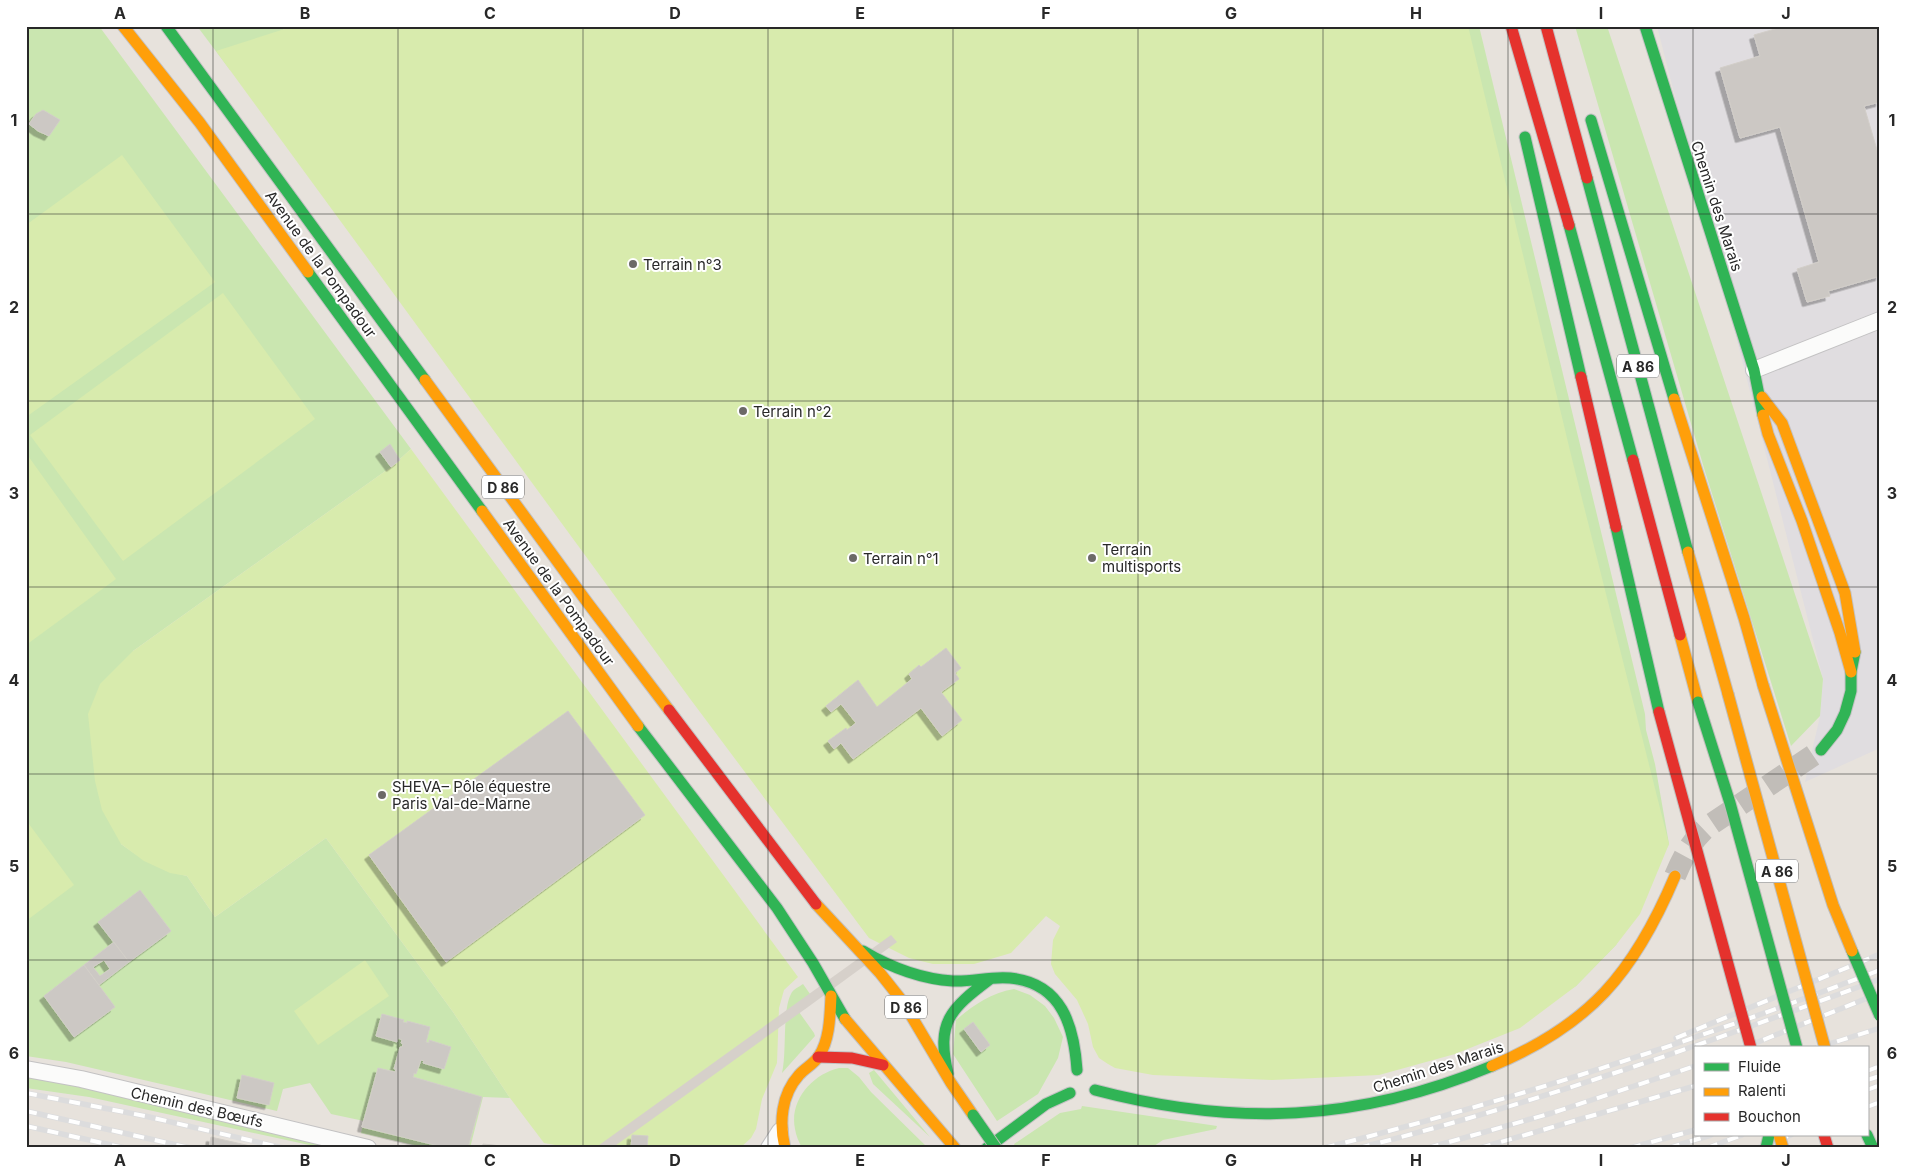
<svg xmlns="http://www.w3.org/2000/svg" width="1906" height="1174" font-family="Inter,sans-serif">
	<style>
		.industrial { fill: #e0dde0 }
		.green { fill: #cae6b0 }
		.pitch { fill: #d8ebad }
		.plaza { fill: #d6d0ca }
		.building { fill: #ccc8c4; stroke: #d2cec8; fill-rule: evenodd; filter: url(#shadow) }
		.lines { fill: none; stroke-linecap: round; stroke-linejoin: round }
		.secondary-tunnel { stroke: #c1bdb8; stroke-width: 22; stroke-dasharray: 22 11; stroke-linecap: butt }
		.street-casing { stroke: #c3c2c3; stroke-width: 18 }
		.fast-casing { stroke: #c3c2c3; stroke-width: 13 }
		.slow-casing { stroke: #c3c2c3; stroke-width: 13 }
		.jam-casing { stroke: #c3c2c3; stroke-width: 13 }
		.street { stroke: #fbfbfa; stroke-width: 16 }
		.fast { stroke: #30b455; stroke-width: 11 }
		.slow { stroke: #ff9f0a; stroke-width: 11 }
		.jam { stroke: #e5322d; stroke-width: 11 }
		.rail-casing { stroke: #dcdcdd; stroke-width: 5.5 }
		.rail { stroke: #fff; stroke-width: 4; stroke-dasharray: 11; stroke-linecap: butt }
		.fast-bridge-casing { stroke: #bfbdbb; stroke-width: 13; stroke-linecap: butt }
		.slow-bridge-casing { stroke: #bfbdbb; stroke-width: 13; stroke-linecap: butt }
		.jam-bridge-casing { stroke: #bfbdbb; stroke-width: 13; stroke-linecap: butt }
		.fast-bridge { stroke: #30b455; stroke-width: 11 }
		.slow-bridge { stroke: #ff9f0a; stroke-width: 11 }
		.jam-bridge { stroke: #e5322d; stroke-width: 11 }
		.grid { fill: none; stroke: #282828; stroke-width: 1; stroke-opacity: 0.55 }
		.poi-dot { fill: #6b6967; stroke: #fff; stroke-width: 2 }
		.labels { text-anchor: middle; dominant-baseline: central; stroke-width: 4; stroke-linejoin: round; paint-order: stroke }
		.shield { fill: #fff; stroke: #686868; stroke-width: 1 }
		.shield-label { font-size: 14px; font-weight: bold; fill: #282828 }
		.street-label { font-size: 15px; fill: #282828; stroke: #fff }
		.poi-label { font-size: 15px; fill: #282828; stroke: #fff; text-anchor: start }
		.neatline { fill: none; stroke: #282828; stroke-width: 2 }
		.grid-label { font-size: 16px; text-anchor: middle; font-weight: bold; fill: #282828 }
	</style>
	<defs>
		<filter id="shadow"><feDropShadow dx="-4.5" dy="4.5" stdDeviation="0" flood-color="#0004"/></filter>
	</defs>
	<rect width="100%" height="100%" fill="#e7e2dc"/>
	<!-- industrial -->
	<path class="industrial" d="M1657 26H1880V748L1805 782 1820 716 1823 679Z"/>
	<!-- green -->
	<path class="green" d="M26 26H99L411 449 391 467 133 651 121 844C142 859 161 871 187 876L215 917 326 838 453 1012 510 1098 483 1097 470 1148H428L361 1133 364 1121 331 1114 310 1083 283 1089 277 1111 66 1062 26 1056Z
		M197 26H294L284 29 230 70Z
		M1450 26H1479L1645 714 1646 730 1655 764 1669 844 1616 945 1576 986 1505 1032Z
		M1575 26H1607L1823 679 1820 716 1791 746 1704 468Z
		M803 984 815 1001 799 1012 814 1033 815 1036 782 1073C787 1052 782 1011 791 994 793 989 799 987 803 984Z
		M1014 989 1030 995 1045 1006 1054 1018 1063 1037 1058 1058 1038 1094 997 1121 953 1054 956 1020C974 1005 990 993 1014 989Z
		M839 1068H848L859 1077 871 1092 928 1148H802C799 1142 796 1136 795 1129 789 1100 813 1074 839 1068Z
		M874 1070 930 1137 873 1084 869 1073Z
		M26 1076C88 1086 147 1103 208 1118 248 1128 289 1136 330 1148H323L89 1097 26 1088Z
		M1082 1106 1217 1126 1216 1129 1163 1140 1151 1148H1016L1014 1144 1060 1113 1081 1109Z"/>
	<!-- pitch -->
	<path class="pitch" d="M294 26H1468L1572 459 1669 844 1640 914 1616 945 1576 986 1520 1028 1455 1054 1379 1075 1272 1080 1153 1075 1115 1068 1108 1064 1099 1058 1093 1047 1088 1024 1077 1000 1055 974 1051 964 1053 940 1060 926 1046 916 1011 953 974 964H933L909 958 869 938 691 700 216 51Z
		M122 155 215 282 26 417V225Z
		M223 293 315 419 123 561 30 435Z
		M411 449 798 977 784 990 779 1008 777 1063 762 1099 756 1129 751 1138 740 1148H647L648 1137 633 1135 631 1148 617 1145 614 1148H572L544 1143 510 1098 453 1012 326 838 215 917 187 876 170 873 144 861 121 844 102 810 95 781 88 714 100 684 133 651 391 467Z
		M26 453 116 579 26 645Z
		M26 820 74 885 26 921Z
		M365 960 389 996 318 1045 294 1011Z"/>
	<!-- plaza -->
	<path class="plaza" d="M891 935 897 942 808 1007 612 1148H595Z"/>
	<!-- building -->
	<path class="building" d="M1785 26H1880V102L1864 106 1880 160V276L1828 291 1830 296 1807 302 1797 269 1819 262 1780 127 1740 138 1720 68 1760 56 1754 35Z
		M43 110 60 120 49 136 38 131 29 124 36 114Z
		M390 444 400 460 391 467 380 452Z
		M946 648 961 668 955 673 959 679 941 692 962 720 942 736 921 708 853 759 841 743 834 749 828 741 846 728 847 730 856 723 841 704 831 712 826 706 858 680 877 707 912 679 909 674 919 665 921 667Z
		M568 711 645 815 446 962 369 855Z
		M140 890 171 931 129 962 98 922Z
		M114 942 129 962 99 985 84 965ZM104 960 110 969 100 976 93 967Z
		M84 965 115 1007 74 1037 44 996Z
		M382 1014 404 1020 403 1022 407 1023V1021L430 1027 426 1042 429 1043V1040L451 1047 444 1069 423 1063 424 1061 421 1060 416 1074 414 1073 413 1077 482 1097 468 1148H447L362 1127 378 1068 395 1072 396 1069H394L400 1047H402L403 1044 401 1043 402 1040 398 1038 397 1042 376 1036Z
		M973 1022 990 1045 981 1052 964 1029Z
		M242 1075 274 1083 269 1105 237 1098Z
		M632 1135 648 1136 647 1148H631Z
		M211 1137 259 1148H212L209 1147Z
		M483 1144 493 1145 515 1148H482Z"/>
	<g class="lines">
		<!-- secondary-tunnel -->
		<path class="secondary-tunnel" d="M1675 876C1683 857 1692 840 1707 827L1821 750"/>
		<!-- street casing -->
		<g class="street-casing">
			<path id="street" d="M1754 370 1880 320
				M26 1069 81 1079 368 1148
				M769 1148 780 1131"/>
		</g>
		<!-- fast casing -->
		<g class="fast-casing">
			<path id="fast" d="M166 26 425 380
				M1645 26 1754 370 1763 415
				M1591 120 1674 399
				M1525 137 1581 377
				M1587 178 1688 552
				M1569 225 1633 460
				M308 272 482 511
				M1616 527 1659 712
				M638 726 777 908 813 963 845 1019
				M1821 750 1837 730 1845 713 1851 691V672L1855 652
				M863 951C890 967 921 979 953 981 972 982 991 976 1010 978 1062 983 1074 1026 1077 1070
				M948 1074C936 1022 950 1009 990 979
				M1095 1090C1235 1127 1358 1122 1492 1066
				M1867 1135 1873 1148
				M987 1148 1046 1104 1070 1093"/>
		</g>
		<!-- slow casing -->
		<g class="slow-casing">
			<path id="slow" d="M123 26 200 123 308 272
				M425 380 587 602 669 710
				M1762 397 1782 423 1845 593 1855 652
				M1674 399 1744 618 1763 685
				M1763 415 1768 434 1802 521 1840 633 1851 672
				M482 511 638 726
				M1688 552 1728 694
				M1680 635 1698 702
				M816 904 880 973 903 1002 951 1083 973 1115
				M845 1019 955 1148
				M1492 1066C1590 1025 1634 973 1675 876
				M785 1148C779 1123 781 1095 799 1075 805 1068 814 1064 819 1056 830 1039 830 1015 831 996"/>
		</g>
		<!-- jam casing -->
		<g class="jam-casing">
			<path id="jam" d="M1511 26 1569 225
				M1546 26 1587 178
				M1581 377 1616 527
				M1633 460 1680 635
				M669 710 816 904
				M818 1057 852 1058 883 1065
				M1824 1135 1828 1148"/>
		</g>
		<!-- street -->
		<use href="#street" class="street"/>
		<!-- fast -->
		<use href="#fast" class="fast"/>
		<!-- slow -->
		<use href="#slow" class="slow"/>
		<!-- jam -->
		<use href="#jam" class="jam"/>
		<!-- rail casing -->
		<g class="rail-casing">
			<path id="rail" d="M1676 1038 1880 954
				M1743 1048 1880 993
				M1816 1048 1880 1028
				M1867 1071 1880 1066
				M1867 1080 1880 1076
				M1867 1090 1880 1085
				M26 1093 145 1116 283 1148
				M1867 1107 1880 1102
				M26 1111 190 1148
				M26 1126 125 1148
				M1324 1148C1513 1100 1698 1040 1880 970
				M1359 1148C1537 1103 1708 1043 1880 979
				M1428 1148 1552 1113 1695 1066
				M1480 1148 1695 1086
				M1630 1148 1695 1130
				M1669 1148 1711 1135
				M1707 1148 1742 1135
				M1757 1148 1791 1135"/>
		</g>
		<!-- rail -->
		<use href="#rail" class="rail"/>
		<!-- fast-bridge casing -->
		<g class="fast-bridge-casing">
			<path id="fast-bridge" d="M1698 702 1730 803 1797 1048
				M1852 951 1880 1016
				M973 1115 996 1148
				M1766 1148 1769 1135"/>
		</g>
		<!-- slow-bridge casing -->
		<g class="slow-bridge-casing">
			<path id="slow-bridge" d="M1763 685 1833 905 1852 951
				M1728 694 1825 1048
				M1779 1135 1783 1148"/>
		</g>
		<!-- jam-bridge casing -->
		<g class="jam-bridge-casing">
			<path id="jam-bridge" d="M1659 712 1751 1048"/>
		</g>
		<!-- fast-bridge -->
		<use href="#fast-bridge" class="fast-bridge"/>
		<!-- slow-bridge -->
		<use href="#slow-bridge" class="slow-bridge"/>
		<!-- jam-bridge -->
		<use href="#jam-bridge" class="jam-bridge"/>
	</g>
	<!-- grid -->
	<path class="grid" d="M213 26V1148M398 26V1148M583 26V1148M768 26V1148M953 26V1148M1138 26V1148M1323 26V1148M1508 26V1148M1693 26V1148M26 214H1880M26 401H1880M26 587H1880M26 774H1880M26 960H1880"/>
	<!-- markers -->
	<g class="poi-dot">
		<circle cx="633" cy="264" r="5"/>
		<circle cx="743" cy="411" r="5"/>
		<circle cx="853" cy="558" r="5"/>
		<circle cx="1092" cy="558" r="5"/>
		<circle cx="382" cy="795" r="5"/>
	</g>
	<g class="labels">
		<!-- shield labels -->
		<g class="shield">
			<rect x="1617" y="354.5" width="42" height="23" rx="4"/>
			<rect x="482" y="475.5" width="42" height="23" rx="4"/>
			<rect x="1756" y="859.5" width="42" height="23" rx="4"/>
			<rect x="885" y="995.5" width="42" height="23" rx="4"/>
		</g>
		<g class="shield-label">
			<text x="1638" y="366">A 86</text>
			<text x="503" y="487">D 86</text>
			<text x="1777" y="871">A 86</text>
			<text x="906" y="1007">D 86</text>
		</g>
		<!-- street labels -->
		<g class="street-label">
			<text transform="translate(1717 206) rotate(72)">Chemin des Marais</text>
			<text transform="translate(321 264) rotate(54)">Avenue de la Pompadour</text>
			<text transform="translate(559 592) rotate(54)">Avenue de la Pompadour</text>
			<text transform="translate(1438 1067) rotate(-18)">Chemin des Marais</text>
			<text transform="translate(197 1107) rotate(13)">Chemin des Bœufs</text>
		</g>
		<!-- poi labels -->
		<g class="poi-label">
			<text x="643" y="264">Terrain n°3</text>
			<text x="753" y="411">Terrain n°2</text>
			<text x="1102" y="549">Terrain<tspan x="1102" dy="17">multisports</tspan></text>
			<text x="863" y="558">Terrain n°1</text>
			<text x="392" y="786">SHEVA– Pôle équestre<tspan x="392" dy="17">Paris Val-de-Marne</tspan></text>
		</g>
	</g>
	<!-- border -->
	<rect width="1906" height="1174" fill="none" stroke="#ffffff" stroke-width="55"/>
	<!-- legend -->
	<rect x="1694" y="1046" width="175" height="90" fill="#ffffff" stroke="#a9a9a9"/>
	<rect x="1704" y="1063" width="25" height="8" fill="#30b455" stroke="#a9a9a9"/>
	<text x="1738" y="1072" font-size="15" fill="#282828">Fluide</text>
	<rect x="1704" y="1088" width="25" height="8" fill="#ff9f0a" stroke="#a9a9a9"/>
	<text x="1738" y="1096" font-size="15" fill="#282828">Ralenti</text>
	<rect x="1704" y="1113" width="25" height="8" fill="#e5322d" stroke="#a9a9a9"/>
	<text x="1738" y="1122" font-size="15" fill="#282828">Bouchon</text>
	<rect x="28" y="28" width="1850" height="1118" class="neatline"/>
	<g class="grid-label">
		<text x="120" y="19">A</text>
		<text x="305" y="19">B</text>
		<text x="490" y="19">C</text>
		<text x="675" y="19">D</text>
		<text x="860" y="19">E</text>
		<text x="1046" y="19">F</text>
		<text x="1231" y="19">G</text>
		<text x="1416" y="19">H</text>
		<text x="1601" y="19">I</text>
		<text x="1786" y="19">J</text>
		<text x="14" y="126">1</text>
		<text x="1892" y="126">1</text>
		<text x="14" y="313">2</text>
		<text x="1892" y="313">2</text>
		<text x="14" y="499">3</text>
		<text x="1892" y="499">3</text>
		<text x="14" y="686">4</text>
		<text x="1892" y="686">4</text>
		<text x="14" y="872">5</text>
		<text x="1892" y="872">5</text>
		<text x="14" y="1059">6</text>
		<text x="1892" y="1059">6</text>
		<text x="120" y="1166">A</text>
		<text x="305" y="1166">B</text>
		<text x="490" y="1166">C</text>
		<text x="675" y="1166">D</text>
		<text x="860" y="1166">E</text>
		<text x="1046" y="1166">F</text>
		<text x="1231" y="1166">G</text>
		<text x="1416" y="1166">H</text>
		<text x="1601" y="1166">I</text>
		<text x="1786" y="1166">J</text>
	</g>
</svg>
